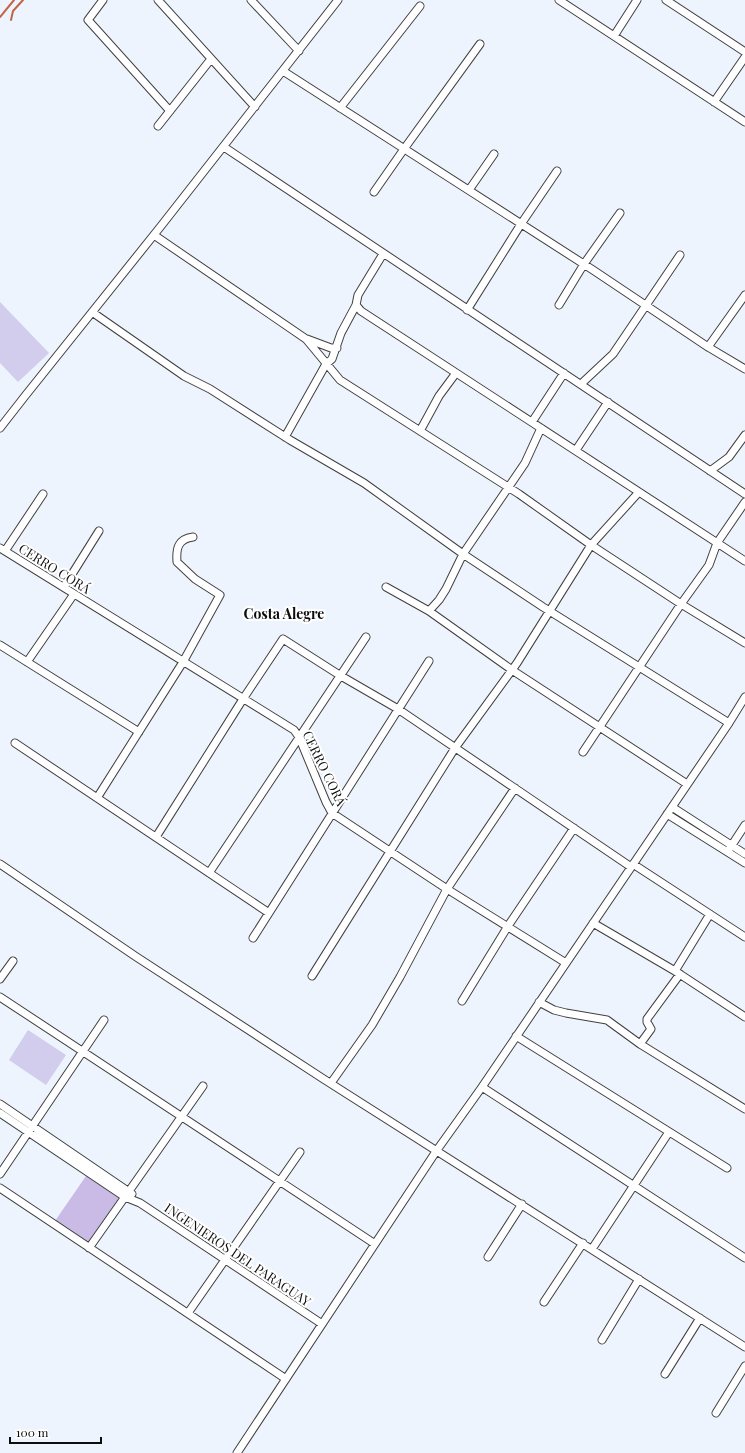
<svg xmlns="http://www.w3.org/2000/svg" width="745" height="1453" font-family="'Playfair Display',serif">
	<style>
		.green { fill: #c9bbe5 }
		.pitch { fill: #d2cced }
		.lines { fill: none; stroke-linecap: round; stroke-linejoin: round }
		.stream { stroke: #c16445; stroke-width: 2 }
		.street-casing { stroke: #404040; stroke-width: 9 }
		.street { stroke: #fff; stroke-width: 7 }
		.labels { text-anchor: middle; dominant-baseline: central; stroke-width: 4; stroke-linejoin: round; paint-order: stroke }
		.street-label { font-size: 13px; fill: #0d0d0d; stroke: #fff }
		.neighbourhood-label { font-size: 14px; font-weight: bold; fill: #0d0d0d; stroke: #fff }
	</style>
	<rect width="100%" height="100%" fill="#eef4fd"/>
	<!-- green -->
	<path class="green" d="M86 1176 119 1198 88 1243 55 1221Z"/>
	<!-- pitch -->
	<path class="pitch" d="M0 302 49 353 18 382 0 363Z
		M28 1030 66 1055 46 1085 9 1060Z"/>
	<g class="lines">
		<!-- stream -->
		<path class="stream" d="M0 17 14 0
			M11 20 13 11 23 0"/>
		<!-- street casing -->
		<g class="street-casing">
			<path id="street" d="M103 0 88 20 170 111
				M158 0 255 107
				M251 0 299 51
				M559 0 745 122
				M666 0 745 52
				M614 36 637 0
				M283 71 593 270 708 347 745 369
				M714 102 745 57
				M340 108 420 6
				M158 126 211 59
				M224 147 745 494
				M469 190 494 154
				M374 192 404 149 480 44
				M154 235 306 339 340 380 519 494 591 545 681 604 745 643
				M356 305 361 311 745 561
				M559 305 584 264 620 213
				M467 310 521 224 557 171
				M92 312 184 376 210 389 290 440 364 483 463 554 543 607 729 723
				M307 339 331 348H337
				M708 347 745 295
				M581 384 613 354 680 255
				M532 422 564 373
				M0 428 25 396 161 226 338 0
				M420 431 439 396 456 373
				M285 437 326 364 332 359 341 333 356 305 358 295 383 254
				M576 450 608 402
				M710 471 729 457 745 435
				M0 548 294 730 299 737 326 802 332 813 447 889 566 963
				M5 551 43 494
				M64 587 99 531
				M386 587 429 611 512 670 687 784
				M429 611 439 600 446 589 463 554 525 463 541 428
				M0 645 139 732
				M27 662 74 594
				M15 743 269 913
				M583 752 681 604 709 565 717 543 745 502
				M97 798 183 662 220 595 195 579 177 562C176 548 178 539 193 537
				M672 807 745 854
				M667 814 745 863
				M156 837 243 699 283 639 341 676 398 709 631 867
				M730 848 745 825
				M0 864 135 956 322 1078 745 1347
				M633 864 745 937
				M209 873 366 637
				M593 923 675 971 745 1017
				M253 938 429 661
				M675 971 710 914
				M312 976 455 748 517 663 591 545 639 492
				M0 979 13 961
				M0 997 375 1244
				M462 1001 508 926 574 828
				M539 1002 554 1010 566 1013 607 1020 640 1044 745 1109
				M516 1036 727 1168
				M640 1044 651 1029 647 1022V1019L680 974
				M331 1083 372 1025 400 977 447 889 515 788
				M482 1087 745 1258
				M0 1104 132 1194
				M0 1113 125 1197 140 1203 322 1324
				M0 1174 104 1020
				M0 1188 286 1379
				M89 1248 203 1086
				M592 1249 669 1132
				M488 1257 522 1204
				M544 1302 583 1243
				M188 1313 300 1152
				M602 1340 639 1279
				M665 1374 700 1318
				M716 1413 745 1366
				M237 1453 437 1150 482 1087 729 723 745 697"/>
		</g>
		<!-- street -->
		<use href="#street" class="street"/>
	</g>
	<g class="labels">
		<!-- street labels -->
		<g class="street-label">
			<text transform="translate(55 568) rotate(32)">CERRO CORÁ</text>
			<text transform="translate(325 768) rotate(64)">CERRO CORÁ</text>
			<text transform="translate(238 1254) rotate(34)">INGENIEROS DEL PARAGUAY</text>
		</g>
		<!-- neighbourhood labels -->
		<g class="neighbourhood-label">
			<text x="284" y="613">Costa Alegre</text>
		</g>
	</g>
	<!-- scale -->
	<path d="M10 1437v6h91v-6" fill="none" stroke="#0d0d0d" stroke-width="2"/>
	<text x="16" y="1437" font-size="12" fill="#0d0d0d" stroke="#ffffff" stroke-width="3" paint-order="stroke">100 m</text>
</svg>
